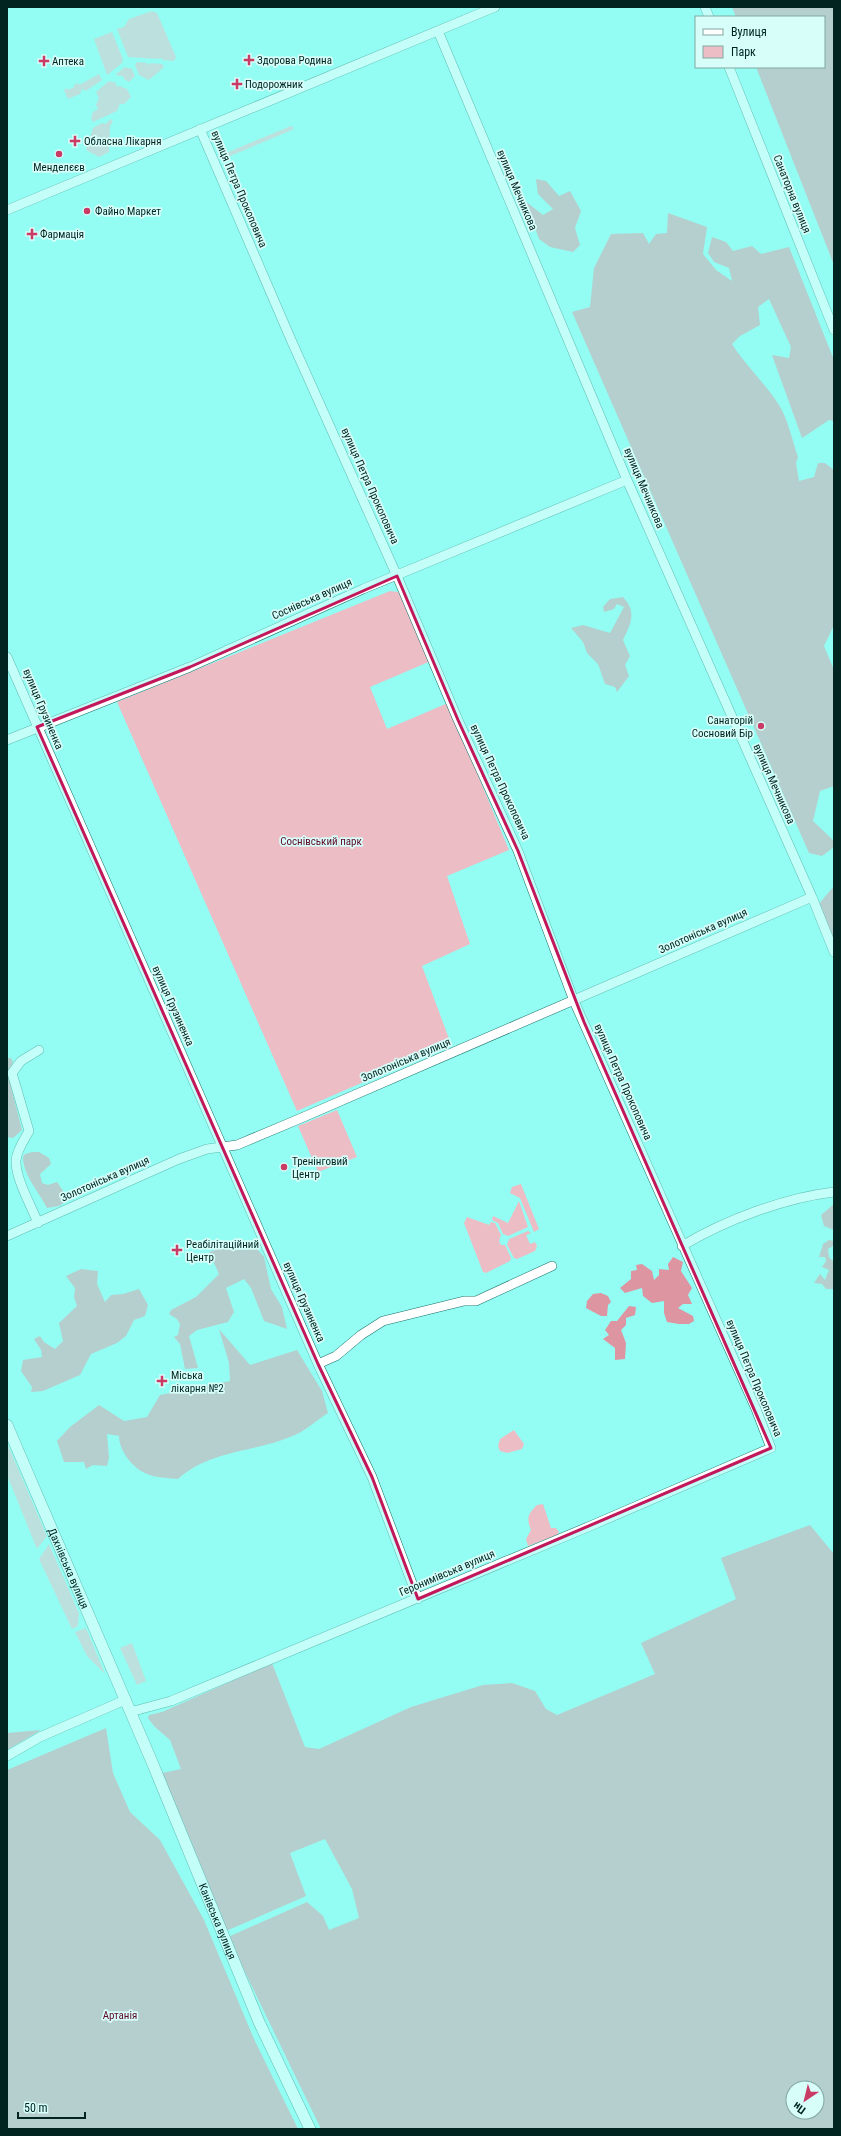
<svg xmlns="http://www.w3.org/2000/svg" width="841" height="2136" font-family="'Roboto Condensed',sans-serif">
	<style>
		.green { fill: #ecbdc5 }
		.forest { fill: #dd95a2; fill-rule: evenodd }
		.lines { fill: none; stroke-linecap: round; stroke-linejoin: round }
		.minor-casing { stroke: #18716a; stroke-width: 10 }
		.major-casing { stroke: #18716a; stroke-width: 12 }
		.minor { stroke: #fff; stroke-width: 9 }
		.major { stroke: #fff; stroke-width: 11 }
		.marked { fill: none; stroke: #c2185b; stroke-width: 3; stroke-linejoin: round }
		.poi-dot { fill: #c93b64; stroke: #d7fef9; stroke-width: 1.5 }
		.labels { text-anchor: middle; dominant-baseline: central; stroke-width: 3.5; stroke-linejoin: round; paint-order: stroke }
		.poi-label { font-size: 11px; fill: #012421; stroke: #d7fef9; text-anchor: start }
		.street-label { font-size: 11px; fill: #012421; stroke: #d7fef9 }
		.park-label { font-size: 11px; fill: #5f0827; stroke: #d7fef9 }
	</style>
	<rect width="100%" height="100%" fill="#94fdf3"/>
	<!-- green -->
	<path class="green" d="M152 11 157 13 176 57 174 61 163 60 161 58 158 59 128 57 117 29 124 27 129 19Z
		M112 32 123 59 122 63 107 75 94 39Z
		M137 62 147 63 149 65 151 63 162 64 164 67 149 80 139 75 135 65Z
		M125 67 132 69 135 76 129 82 124 79 123 76 115 75Z
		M99 74 102 80 86 91 82 89 80 94 68 99 64 90 67 88 68 90 74 87V85L78 83 79 85Z
		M109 81 116 83 117 87 120 86 127 89 131 97 124 104H120L117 111 93 122 91 118 93 112 98 109 96 105 99 98 96 92Z
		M111 119 113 121 110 127 109 152 99 157 86 150 93 128 102 123 105 124Z
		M291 126 294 128 292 130 223 159 220 158 221 155Z
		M390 591 398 592 403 601 431 661 370 687 387 729 448 703 509 850 447 876 470 944 422 966 451 1044 297 1111 117 702Z
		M337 1110 357 1157 318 1172 298 1126Z
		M521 1184 539 1229 534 1232 520 1198 510 1193 512 1187Z
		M519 1201 528 1227 508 1236 503 1234 498 1223 492 1220 493 1216 508 1223Z
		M467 1217 489 1225 491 1222 495 1223 501 1235 499 1241 501 1245H505L511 1258 510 1261 486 1273 483 1272 464 1223Z
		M528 1231 531 1233 526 1235 530 1244 535 1242 537 1246 535 1251 517 1259 514 1258 507 1245 509 1239Z
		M514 1430 524 1444 522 1449 507 1453 500 1451 498 1446 500 1439Z
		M7 1443 47 1536 37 1549 7 1475Z
		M543 1504 551 1528H556L559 1532 557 1535 528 1546 526 1539 531 1530C526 1518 528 1514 537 1505Z
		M49 1544 79 1613 78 1626 72 1629 39 1559Z
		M86 1628 105 1674 87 1656 75 1632Z
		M132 1643 146 1681 137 1685 120 1648Z"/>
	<!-- forest -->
	<path class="forest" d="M732 7H834V265L756 67H824V17H736Z
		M536 179 546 181 559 196 570 191 581 211 575 228 580 245 573 252 550 247 539 239 525 201 543 215 553 209 538 194Z
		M668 213 707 227 703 254 716 270 732 281 729 268 714 262 708 253 712 237 726 242 733 251 752 246 761 254 789 247 834 360V421L829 420 802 438 772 355 789 358 791 347 769 299 758 307 760 325 740 336 732 344C746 366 765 383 779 405 788 419 792 440 798 457L796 463 799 481 814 477 818 463H825L834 470V625L824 646 834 670V786L820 791 813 821 834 841V847L822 856 809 853 572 312 590 307 594 268 611 234 643 233 649 244 656 234 667 233Z
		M623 597C637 612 631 623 623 640L630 656 625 665 629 676 617 692 615 687 605 684 598 664 587 653 583 642 571 628 583 625 610 633 624 607 617 604 614 609 604 612 603 607 610 599Z
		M834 886V944L818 905Z
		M7 1058H11L13 1062 8 1075 22 1130 13 1138 7 1137Z
		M32 1152H39L49 1158 51 1164 40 1174 42 1183 48 1185 57 1182 66 1195 65 1202 59 1206 47 1208C39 1192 23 1175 23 1157L25 1154Z
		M834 1204V1230L824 1226 821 1215Z
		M829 1240 834 1241 833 1246 828 1249 829 1257 834 1262V1289H826L822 1284 814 1283 820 1274 825 1280 829 1270 822 1267 826 1261 825 1257H819L823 1244Z
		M224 1247 233 1250 257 1249 264 1257 271 1289 282 1307 287 1329 264 1321 251 1288 244 1279 226 1288 234 1312 228 1322 197 1330 189 1336 198 1368 185 1369 180 1344 174 1337 178 1335 180 1324 177 1319 169 1314 171 1310 196 1297 219 1274 209 1252Z
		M673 1257 683 1262 681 1271 692 1288 688 1295 692 1304H683L678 1308 693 1316 694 1321 689 1324H679L667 1322 664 1313V1301L652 1303 643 1296 642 1288 625 1293 620 1288 631 1279V1271L637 1270 636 1265 642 1264 652 1271 654 1280 659 1275V1269L669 1270 668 1264Z
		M81 1269 98 1271 97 1284 105 1302 111 1295 123 1294 139 1289 148 1305 145 1316 134 1320 126 1336 117 1343 91 1354 80 1375 43 1391 31 1392 32 1387 21 1371 23 1360 42 1357 41 1350 34 1339 40 1336 44 1342 55 1349 63 1341 59 1323 77 1306 74 1297 75 1288 66 1276Z
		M601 1293 608 1296 611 1302 608 1305 607 1316H601L586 1308 587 1301 593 1294Z
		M629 1306 636 1307 635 1315 626 1318V1325L621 1330 626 1343 625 1359 615 1360V1348L603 1339 609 1335 605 1330 611 1321H617Z
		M219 1329 250 1365 297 1350 322 1391 328 1413C317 1420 306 1430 295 1435 255 1453 212 1449 178 1479 169 1478 158 1478 150 1475 135 1471 119 1452 119 1436L107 1434 109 1458 107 1466 93 1465 86 1469 84 1462H64L57 1441 70 1427 99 1405 124 1421 147 1417 160 1395 230 1381 229 1363Z
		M810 1525 834 1554V2129H321L228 1937 307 1902 323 1916 329 1930 359 1918 352 1889 325 1839 290 1853 306 1896 226 1931 162 1773 181 1769 170 1740 154 1726 148 1718 149 1715 162 1712 272 1663 305 1747 319 1749 411 1707 483 1685 512 1683 535 1691 546 1709 557 1715 655 1674 641 1643 736 1599 721 1558ZM793 2088H817V2112H793Z
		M106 1728 113 1773 130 1812 160 1840 204 1920 254 2039 298 2129H7V1770Z
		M41 1730 7 1750V1733Z"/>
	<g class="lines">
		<!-- minor casing -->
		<g class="minor-casing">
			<path id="minor" d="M705 7 709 17
				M438 31 627 480 812 897 834 952
				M729 67 834 330
				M7 210 495 7
				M7 657 318 1364 372 1477 418 1599
				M7 740 190 667 363 589 627 480
				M38 1223C31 1205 15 1178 16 1160 17 1150 24 1140 29 1131L12 1073 21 1061 39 1050
				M7 1236 179 1159 207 1149 237 1145 299 1119 812 897
				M682 1246C725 1220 784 1198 834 1192
				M318 1364 336 1356 361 1335 383 1321 464 1301H476L552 1266
				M130 1712 171 1701 595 1524 771 1448 756 1409 574 1001 518 851 458 720 397 576 292 342 200 129
				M7 1756 40 1737 125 1700"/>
		</g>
		<!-- major casing -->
		<g class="major-casing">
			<g id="major">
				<path id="s1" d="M7 1425 152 1762 259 2022 310 2129"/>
			</g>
		</g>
		<!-- minor -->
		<use href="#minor" class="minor"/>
		<!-- major -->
		<use href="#major" class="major"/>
	</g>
	<!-- marked area -->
	<path d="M0 0H841V2136H0ZM397 576 458 720 518 851 584 1022 771 1448 418 1599 372 1477 318 1364 37 727 190 667Z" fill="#94fdf3" fill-opacity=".55" fill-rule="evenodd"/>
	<path class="marked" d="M397 576 458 720 518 851 584 1022 771 1448 418 1599 372 1477 318 1364 37 727 190 667Z"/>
	<!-- markers -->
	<g class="poi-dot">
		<path d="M247 54h4v4h4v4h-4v4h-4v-4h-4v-4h4z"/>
		<path d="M42 55h4v4h4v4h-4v4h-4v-4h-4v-4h4z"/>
		<path d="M235 78h4v4h4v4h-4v4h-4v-4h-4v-4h4z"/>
		<path d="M73 135h4v4h4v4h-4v4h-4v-4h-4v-4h4z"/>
		<circle cx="59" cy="154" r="4"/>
		<circle cx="87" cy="211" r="4"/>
		<path d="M30 228h4v4h4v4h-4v4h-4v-4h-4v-4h4z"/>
		<circle cx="761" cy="726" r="4"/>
		<circle cx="284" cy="1167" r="4"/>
		<path d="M175 1244h4v4h4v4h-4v4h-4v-4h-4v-4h4z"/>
		<path d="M160 1375h4v4h4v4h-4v4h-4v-4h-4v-4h4z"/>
	</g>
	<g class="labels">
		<!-- poi labels -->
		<g class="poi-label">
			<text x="257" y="60">Здорова Родина</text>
			<text x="52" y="61">Аптека</text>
			<text x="245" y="84">Подорожник</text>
			<text x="84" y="141">Обласна Лікарня</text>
			<text x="59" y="167" text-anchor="middle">Менделєєв</text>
			<text x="95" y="211">Файно Маркет</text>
			<text x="40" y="234">Фармація</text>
			<text x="753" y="720" text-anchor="end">Санаторій<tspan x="753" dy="13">Сосновий Бір</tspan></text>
			<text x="292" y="1161">Тренінговий<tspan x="292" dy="13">Центр</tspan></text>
			<text x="186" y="1244">Реабілітаційний<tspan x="186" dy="13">Центр</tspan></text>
			<text x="171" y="1375">Міська<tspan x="171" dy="13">лікарня №2</tspan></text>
		</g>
		<!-- street labels -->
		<g class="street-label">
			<text transform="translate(239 189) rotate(67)">вулиця Петра Прокоповича</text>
			<text transform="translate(517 190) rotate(67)">вулиця Мечникова</text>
			<text transform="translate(792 194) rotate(68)">Санаторна вулиця</text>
			<text transform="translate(370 486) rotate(66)">вулиця Петра Прокоповича</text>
			<text transform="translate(644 488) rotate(67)">вулиця Мечникова</text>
			<text transform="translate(312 599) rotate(-24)">Соснівська вулиця</text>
			<text transform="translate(43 709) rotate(67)">вулиця Грузиненка</text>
			<text transform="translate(500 782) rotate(65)">вулиця Петра Прокоповича</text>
			<text transform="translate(774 784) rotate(66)">вулиця Мечникова</text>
			<text transform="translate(703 931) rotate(-24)">Золотоніська вулиця</text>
			<text transform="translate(173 1006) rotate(66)">вулиця Грузиненка</text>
			<text transform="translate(406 1060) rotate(-23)">Золотоніська вулиця</text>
			<text transform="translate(623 1082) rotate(66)">вулиця Петра Прокоповича</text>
			<text transform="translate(105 1179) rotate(-24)">Золотоніська вулиця</text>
			<text transform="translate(304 1302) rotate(66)">вулиця Грузиненка</text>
			<text transform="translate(754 1378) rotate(67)">вулиця Петра Прокоповича</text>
			<text stroke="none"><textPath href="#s1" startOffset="156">Дахнівська вулиця</textPath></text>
			<text transform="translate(447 1573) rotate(-23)">Геронимівська вулиця</text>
			<text stroke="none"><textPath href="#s1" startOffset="539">Канівська вулиця</textPath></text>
		</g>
		<!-- park labels -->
		<g class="park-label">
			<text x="321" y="841">Соснівський парк</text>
			<text x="120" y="2015">Артанія</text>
		</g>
	</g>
	<!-- border -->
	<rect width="841" height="2136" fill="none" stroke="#012421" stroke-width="16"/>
	<!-- legend -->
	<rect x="695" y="16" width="130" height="52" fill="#d7fef9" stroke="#81a7a3"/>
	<rect x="703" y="29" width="20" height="6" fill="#ffffff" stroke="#81a7a3"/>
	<text x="731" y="36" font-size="12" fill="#012421">Вулиця</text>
	<rect x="703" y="46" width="20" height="12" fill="#ecbdc5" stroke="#81a7a3"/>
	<text x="731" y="56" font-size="12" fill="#012421">Парк</text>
	<!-- north arrow -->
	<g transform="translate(805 2100) rotate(215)"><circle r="19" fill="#d7fef9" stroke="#81a7a3"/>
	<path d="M0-3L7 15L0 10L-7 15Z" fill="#c93b64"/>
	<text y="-6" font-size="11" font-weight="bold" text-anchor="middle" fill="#012421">Пн</text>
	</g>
	<!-- scale -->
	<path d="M18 2112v6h67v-6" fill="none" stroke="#012421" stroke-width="2"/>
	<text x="24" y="2112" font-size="12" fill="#012421" stroke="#d7fef9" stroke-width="3" paint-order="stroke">50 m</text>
</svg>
